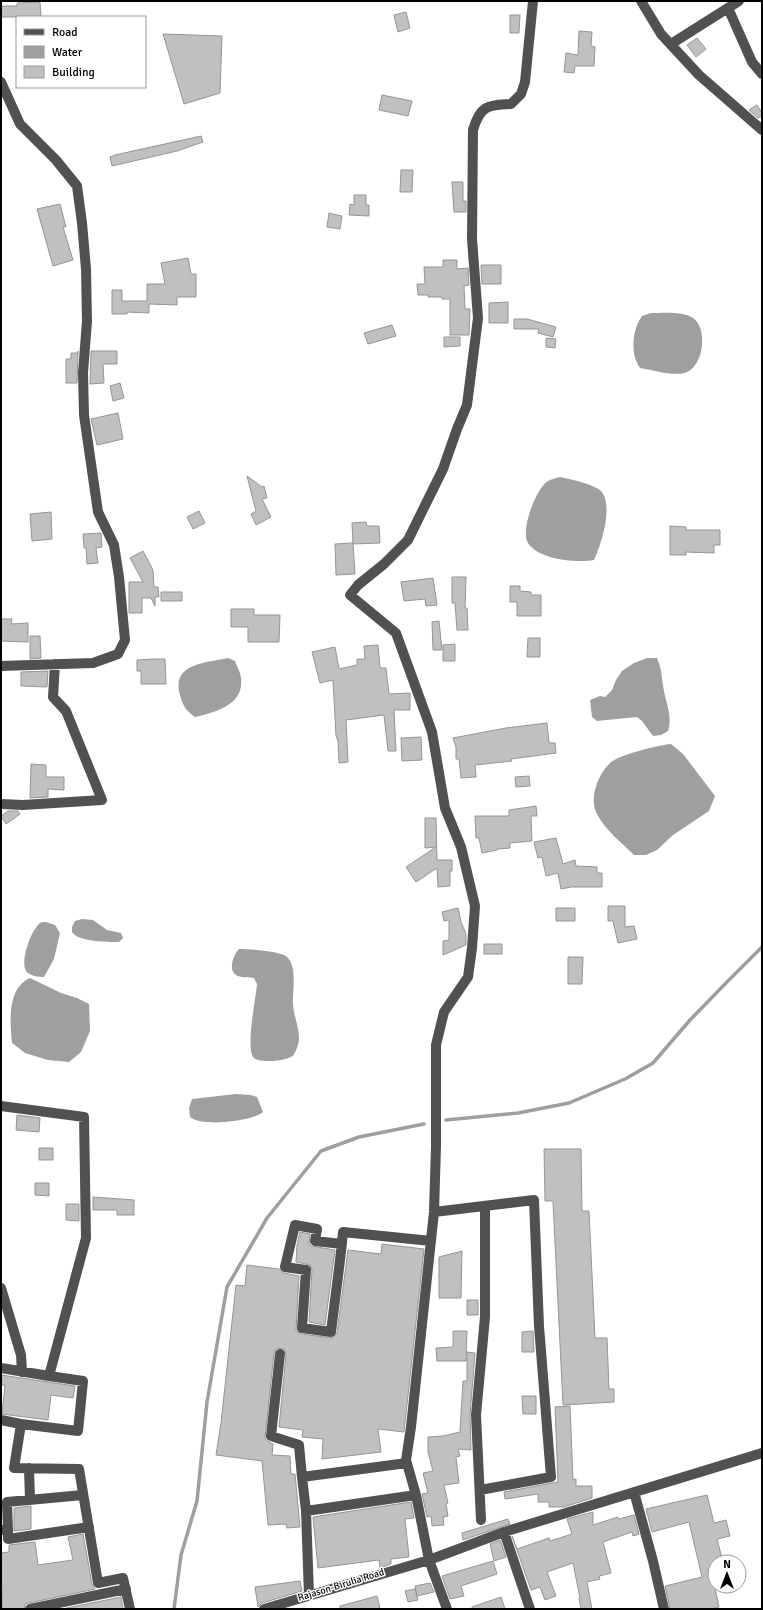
<svg xmlns="http://www.w3.org/2000/svg" width="763" height="1610" font-family="Signika,sans-serif">
	<style>
		.water { fill: #9f9f9f }
		.lines { fill: none; stroke-linecap: round; stroke-linejoin: round }
		.stream { stroke: #9f9f9f; stroke-width: 3.5 }
		.building { fill: #c0c0c0; stroke: #959595 }
		.minor { stroke: #515151; stroke-width: 10 }
		.labels { text-anchor: middle; dominant-baseline: central; stroke-width: 3; stroke-linejoin: round; paint-order: stroke }
		.street-label { font-size: 10px; fill: #000; stroke: #fff }
	</style>
	<rect width="100%" height="100%" fill="#fff"/>
	<!-- water -->
	<path class="water" d="M651 313C663 313 683 311 693 318 709 329 703 369 684 373 673 376 652 370 640 368 630 354 632 330 642 316Z
		M560 477C570 479 593 484 601 491 614 505 601 545 594 560 576 563 539 560 528 543 520 531 536 488 548 481 551 479 556 478 560 477Z
		M228 658 235 661C237 667 241 673 241 679 244 705 215 712 195 717 186 711 183 706 180 695 171 663 206 663 228 658Z
		M647 658H657C662 670 661 673 663 685 665 702 673 715 668 731L661 735 653 736 642 721 637 717 597 721 592 717 590 700 600 696 605 697 612 690 616 680 622 671 634 663Z
		M671 744 683 754 715 796 709 811 673 835 657 850 646 855H634C621 842 605 830 597 814 593 807 593 796 595 790 598 779 602 771 610 763 618 755 659 745 671 744Z
		M82 919 93 920 107 930 121 933 123 938 119 942C108 942 78 942 72 932V927L75 921Z
		M46 922 55 925 60 933 54 959 44 977C38 977 30 976 26 971 20 961 31 930 40 923 41 922 45 922 46 922Z
		M239 949C249 949 281 951 287 957 298 967 292 992 293 1005 294 1016 299 1027 299 1038 299 1044 296 1051 293 1056 285 1060 278 1061 269 1061 264 1061 258 1061 254 1058 245 1049 256 998 257 984L254 978C249 977 243 978 238 976 227 972 233 955 239 949Z
		M30 978 61 993 77 998 89 1004 90 1031 81 1052 69 1062 48 1060 25 1053 12 1043C10 1022 7 988 30 978Z
		M236 1094 251 1095 257 1097 263 1112C251 1122 202 1127 190 1117L189 1108 192 1099Z"/>
	<g class="lines">
		<!-- stream -->
		<path class="stream" d="M446 1120 518 1113 569 1103 625 1079 653 1063 690 1020 726 983 762 947
			M174 1609 181 1555 197 1501 207 1402 227 1287 267 1218 321 1151 359 1137 424 1124"/>
	</g>
	<!-- building -->
	<path class="building" d="M40 2 41 17H1V6H17V3Z
		M406 12 410 28 398 32 394 15Z
		M510 15H520L519 33H510Z
		M579 31 592 32 591 46 595 47 594 66H575L574 73 564 72 566 53 578 55Z
		M163 34 222 36 220 93 184 104Z
		M697 38 706 49 696 57 687 45Z
		M382 95 412 101 408 116 379 110Z
		M757 105 762 113V116L758 118 749 110Z
		M201 136 203 142 177 151 112 166 110 157 115 155Z
		M401 170H413L412 192H400Z
		M452 182H463V201H466V212H454Z
		M354 195H366V205H369V216L349 215 350 204 354 205Z
		M60 204 66 227H63L73 260 53 266 37 209Z
		M329 213 342 216 340 229 327 227Z
		M188 258 191 274H196V297H177V305L149 304V313L127 312V314H112V290H122V301H147V284H165L161 263Z
		M443 260H457V269L468 268 469 285 464 286 465 309H470L469 335H450V299H442V297H428V295H418L417 284H425L424 267H443Z
		M481 265H501V284H482Z
		M508 302V323H489V303Z
		M514 319H527L556 327 553 337 538 333 539 329H514Z
		M392 325 396 336 368 344 364 333Z
		M444 337H460V346L444 347Z
		M546 338 556 339 555 348 546 347Z
		M78 351 77 383H66V359H71V353H78Z
		M91 351H117V364H103L104 383 90 384Z
		M120 383 124 398 113 401 110 386Z
		M118 413 123 439 97 445 91 419Z
		M247 476 262 487 264 486 267 498 262 499 271 517 256 525 251 514 256 511Z
		M199 511 205 523 193 529 187 517Z
		M51 512 52 539 32 541 30 514Z
		M366 522 367 526H379L380 543 353 544 352 523Z
		M670 526 686 527V530H720V545H714V553L686 552V555H670Z
		M101 533 102 547 96 548 98 563 87 564 86 548H84L83 534Z
		M353 543 355 574 336 575 335 544Z
		M143 551 153 570 154 587H158L159 597H155V606L151 598H142V613H129V582H143L130 558Z
		M452 577H466L465 608H467L468 630H457L455 603H452Z
		M433 578 437 605 426 606 425 599 404 601 401 582Z
		M510 586H520V591L531 592V595H541V616H517V602H510Z
		M161 592H182V601H161Z
		M231 609H254V615H280L279 642H248V627H231Z
		M1 619H12L11 624 28 623V642L1 641Z
		M439 621 442 650H433L432 622Z
		M30 636H40L41 658 30 659Z
		M528 638H540V657H527Z
		M455 644V661H443V645Z
		M378 645 380 668H386L389 694 410 693V710H394L396 751H388L384 715 346 720 348 762 339 763 338 741 336 736 333 680 320 683 312 652 335 647 339 669 357 665V659H365L364 646Z
		M153 659H165L166 684H141V671H137V660Z
		M48 671 47 687 21 686V672Z
		M547 723 549 743H555L556 753 511 759 512 761 475 765 476 777 461 778 459 759H456V747L453 738 506 728Z
		M421 737 422 760 402 761 401 738Z
		M31 764 46 765V777H64V790L48 789V797L30 798Z
		M529 776 530 786 516 787 515 777Z
		M536 806 537 816H531L532 841 510 843V848L497 849V850L482 853 479 838H476L475 816H509V810Z
		M8 811H18L20 814 6 824 1 816Z
		M425 818H436L437 860H452V871H450V886L438 887 437 868 416 882 406 867 436 847 425 848Z
		M556 838 563 864 575 860 576 866 597 867V873H602V887H571L561 889 558 873 546 876 542 857 538 858 534 842Z
		M608 906H625V927L634 926 637 939 618 943 613 921H608Z
		M458 908 461 922 466 934V945L443 955V941L449 940V920L444 921 442 912Z
		M556 908H575V921H556Z
		M484 944H502V954H484Z
		M568 957H583L582 984H568Z
		M17 1115 40 1118 39 1132 16 1130Z
		M39 1148H53V1160H39Z
		M544 1149H581L582 1211H589L595 1338H607L609 1389H614V1402L563 1405 553 1201H545Z
		M35 1183H49V1196L35 1195Z
		M93 1197 134 1200V1215H117V1210H93Z
		M66 1204H79V1221L66 1220Z
		M300 1232 310 1234 309 1243 311 1246 335 1250 325 1325 309 1322 312 1270 310 1265 296 1262 297 1245Z
		M382 1244 424 1249 404 1432 378 1429 381 1452 322 1459 323 1439 302 1437 303 1430 279 1427 286 1355 284 1349 277 1348 274 1353 265 1438 267 1441 273 1444 272 1455 290 1456 291 1474H295L300 1527 287 1528 286 1524 268 1525 262 1461 216 1455 221 1423 236 1285 245 1286 247 1265 279 1269 284 1273 299 1276 296 1331 301 1334 333 1338 337 1333 348 1250 381 1254Z
		M462 1251 461 1298H439V1257Z
		M467 1300H478V1315H467Z
		M453 1331H467L466 1361H437L436 1348 453 1347Z
		M533 1331 534 1352H522V1332Z
		M467 1352 475 1353 470 1415 471 1450 458 1449 460 1456 456 1457 459 1483 444 1485 448 1503 446 1504 448 1516 443 1517 444 1525 432 1526 431 1516 427 1517 422 1494 428 1493 423 1473 433 1471 428 1452V1437L443 1436 460 1432 463 1381H467Z
		M1 1375 75 1386 73 1398 51 1395 48 1420 2 1414 5 1385H1Z
		M522 1396H536V1414H523Z
		M570 1406 573 1480 576 1479V1486H592V1498L564 1507H549V1502H538V1494L505 1499 504 1492 558 1482 555 1407Z
		M707 1495 714 1523 726 1520 730 1536 717 1539 723 1562H715V1588L719 1607 712 1609H670L665 1586 702 1577 689 1522 652 1532 646 1509Z
		M411 1502 414 1518 405 1519 409 1557 391 1559V1564L380 1568 379 1560 318 1568 313 1517Z
		M31 1506V1529L14 1531V1508Z
		M593 1512V1525L618 1517 619 1519 634 1515 639 1534 633 1536 632 1532 603 1542 611 1573 599 1576 600 1579 587 1582 592 1609H581L579 1598H580L573 1563 547 1572 556 1596 545 1600 540 1587 531 1590 512 1536 517 1549 549 1538 550 1541 572 1534 567 1519Z
		M508 1519 510 1524 463 1540 462 1533Z
		M83 1534 92 1584 95 1589 29 1603 25 1604 24 1609H2L1 1553 9 1552V1545L35 1542 38 1565 73 1560 68 1537Z
		M500 1540 506 1557 494 1561 490 1544Z
		M493 1561 497 1574 461 1586 464 1596 450 1599 442 1576Z
		M300 1581 302 1591 262 1603 258 1607 255 1587Z
		M430 1583 434 1592 417 1596 415 1586Z
		M415 1589 418 1600 408 1602 405 1591Z
		M377 1596 380 1608 374 1609H340V1606Z
		M121 1597 123 1609H62Z
		M501 1597 505 1609H472V1607Z"/>
	<g class="lines">
		<!-- minor -->
		<path class="minor" d="M641 1 661 34 699 75 762 130
			M728 8 752 62 762 74
			M671 44 739 1
			M1 82 20 124 56 160 77 186 82 223 86 269 87 321 83 373 84 415 98 512 114 545 119 577 125 640 118 654 93 663 1 666
			M1 804 23 805 102 800 66 711 53 697 55 664
			M1 1106 84 1117 86 1238 49 1376 1 1368
			M434 1212 534 1200 539 1326 551 1477 480 1490
			M342 1244 315 1241 317 1229 295 1225 285 1267 306 1270 302 1328 331 1332C335 1298 340 1265 343 1232L431 1241
			M1 1288 21 1355 22 1372
			M280 1354 271 1436 299 1445 302 1477 407 1463
			M1 1420 21 1424 14 1468 79 1469 98 1583 123 1578 130 1609
			M21 1424 78 1431 83 1381 49 1376
			M29 1468 30 1500
			M302 1477 306 1511
			M634 1492 653 1561 664 1609
			M481 1520 476 1415 485 1317V1206
			M1 1530H8L7 1502 83 1495
			M8 1530V1539L89 1527
			M504 1532 530 1609
			M309 1595 306 1511 416 1495
			M30 1609 126 1589
			M264 1609 429 1560 504 1532 762 1453
			M447 1609 429 1560 416 1495 406 1460 411 1427 434 1212 436 1146V1045L444 1012 468 977 472 948 475 906 461 847 445 808 432 732 396 633 350 595 358 585 384 564 408 540 443 469 457 429 467 405 478 318 472 239 473 130C480 106 487 105 511 104L521 94 525 82 533 1"/>
	</g>
	<g class="labels">
		<!-- street labels -->
		<g class="street-label">
			<text transform="translate(341 1585) rotate(-17)">Rajason-Birulia Road</text>
		</g>
	</g>
	<!-- border -->
	<rect width="763" height="1610" fill="none" stroke="#000000" stroke-width="4"/>
	<!-- legend -->
	<rect x="16" y="16" width="130" height="72" fill="#ffffff" stroke="#999999"/>
	<rect x="24" y="29" width="20" height="6" fill="#515151" stroke="#999999"/>
	<text x="52" y="36" font-size="12" fill="#000000">Road</text>
	<rect x="24" y="46" width="20" height="12" fill="#9f9f9f" stroke="#999999"/>
	<text x="52" y="56" font-size="12" fill="#000000">Water</text>
	<rect x="24" y="66" width="20" height="12" fill="#c0c0c0" stroke="#999999"/>
	<text x="52" y="76" font-size="12" fill="#000000">Building</text>
	<!-- north arrow -->
	<g transform="translate(727 1574)"><circle r="19" fill="#ffffff" stroke="#999999"/>
	<path d="M0-3L7 15L0 10L-7 15Z" fill="#000000"/>
	<text y="-6" font-size="11" font-weight="bold" text-anchor="middle" fill="#000000">N</text>
	</g>
</svg>
